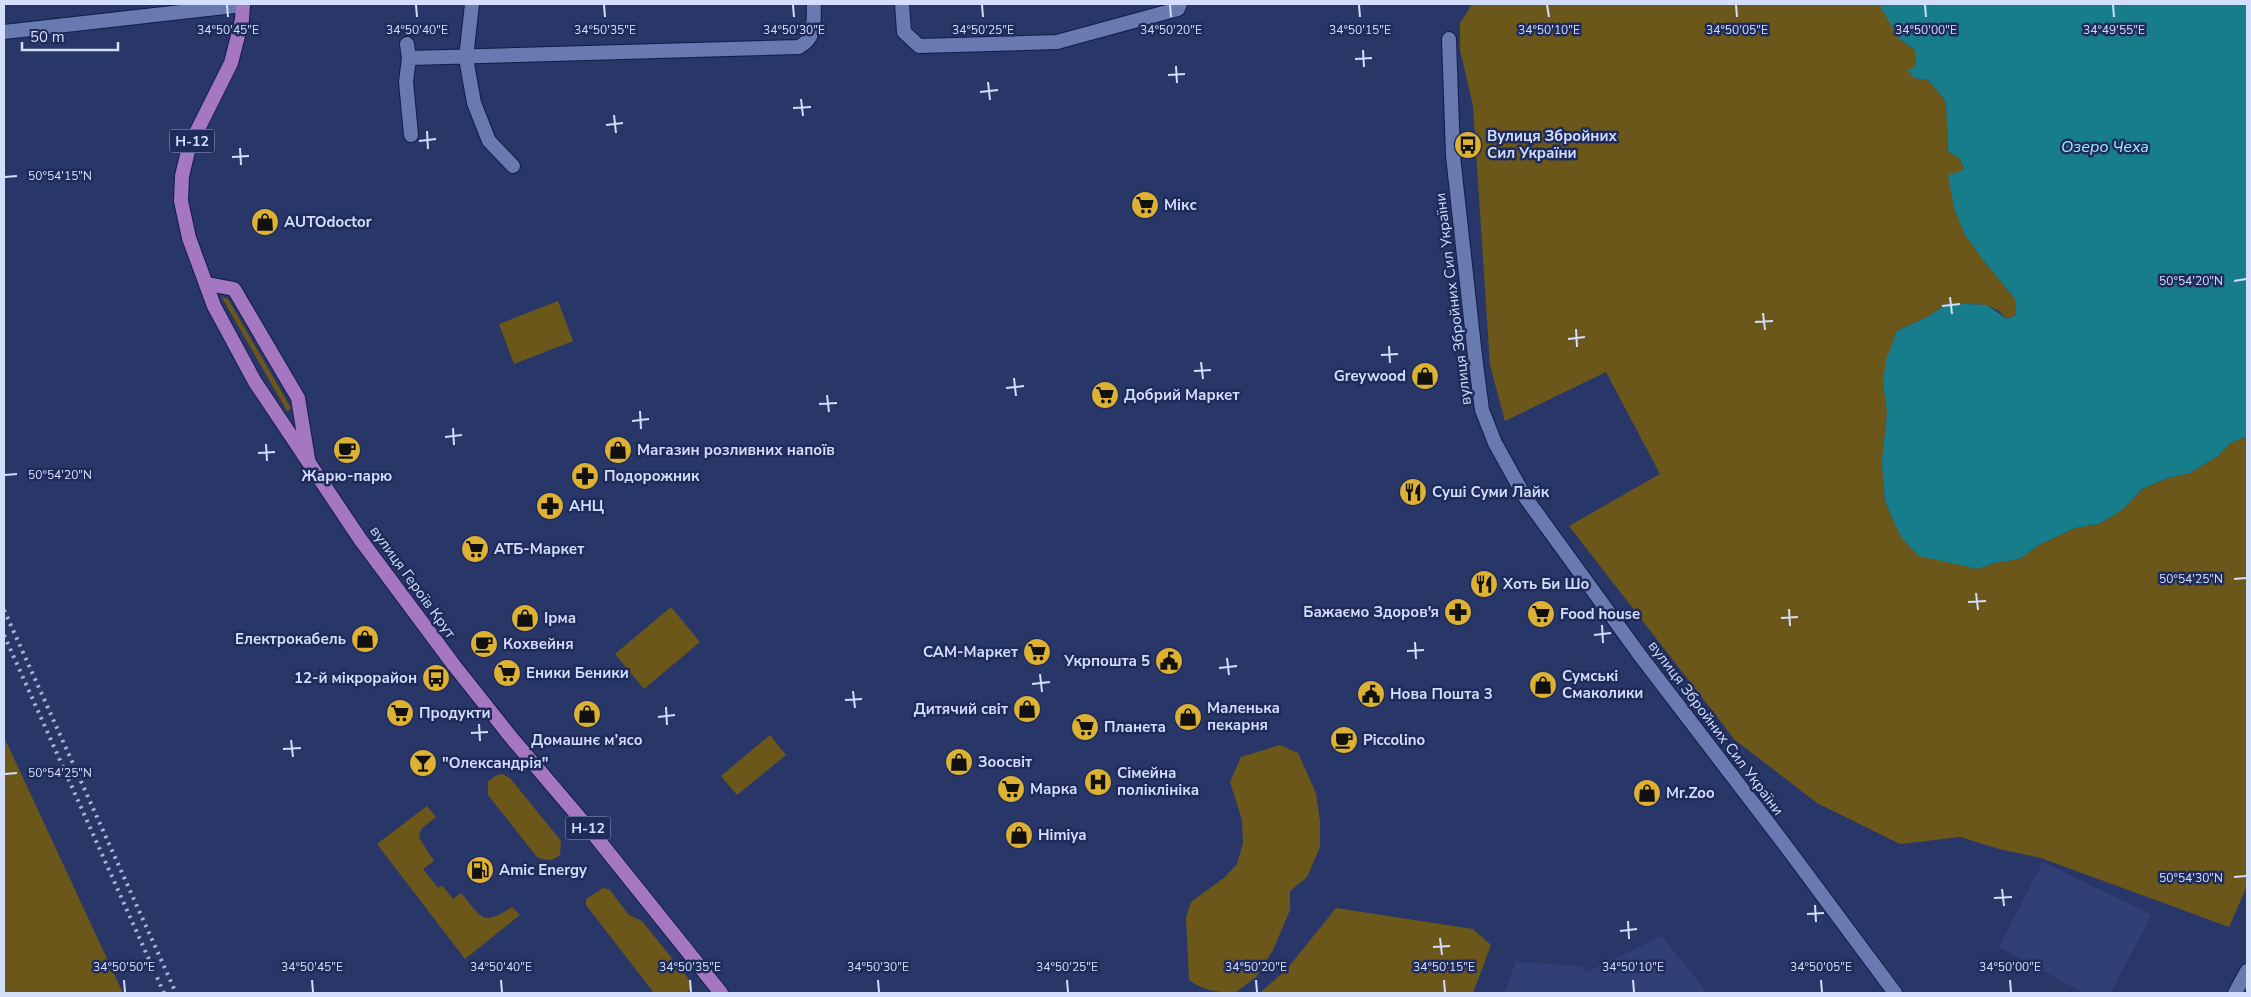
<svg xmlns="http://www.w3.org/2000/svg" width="2251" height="997" font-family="'Nunito Sans',sans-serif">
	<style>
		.built { fill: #304077 }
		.green { fill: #6c571b }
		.water { fill: #177d8b }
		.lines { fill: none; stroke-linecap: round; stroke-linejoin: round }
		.minor-casing { stroke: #111c4a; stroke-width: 16 }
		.tertiary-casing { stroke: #111c4a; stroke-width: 16 }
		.primary-casing { stroke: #111c4a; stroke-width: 16 }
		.minor { stroke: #687ab0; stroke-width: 14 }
		.tertiary { stroke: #687ab0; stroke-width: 14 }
		.primary { stroke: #a577c0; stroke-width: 14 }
		.rail { stroke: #a6b2d5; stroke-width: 4; stroke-dasharray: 2.5 5; stroke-linecap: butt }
		.ticks { fill: none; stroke: #d3defc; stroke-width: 2 }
		.labels { text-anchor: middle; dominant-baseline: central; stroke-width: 5; stroke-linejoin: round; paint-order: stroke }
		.shield { fill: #1f2c5b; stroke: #9da9cc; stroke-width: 1 }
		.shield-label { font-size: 14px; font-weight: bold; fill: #d3defc }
		.poi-label { font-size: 15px; font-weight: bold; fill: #d3defc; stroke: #1f2c5b; text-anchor: start }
		.street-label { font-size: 15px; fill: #d3defc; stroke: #1f2c5b }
		.water-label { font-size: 16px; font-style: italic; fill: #9aeffd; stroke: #1f2c5b }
		.ticks-label { font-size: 12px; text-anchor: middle; fill: #d3defc; stroke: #1f2c5b; stroke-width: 5; stroke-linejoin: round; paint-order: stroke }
	</style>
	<rect width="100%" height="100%" fill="#283767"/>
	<!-- built -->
	<path class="built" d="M2043 862 2152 915 2110 993H2084L1999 947Z
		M1662 936 1707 993H1504L1516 962 1583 966 1585 973Z"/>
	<!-- green -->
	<path class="green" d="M1472 4H1879L1882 6 1899 39 1915 50 1916 67 1907 70 1914 78 1928 80 1946 101 1948 151 1960 159 1964 171 1954 208 1965 235 1983 260 2015 299 2016 315 2007 319 1999 311 1987 305 1948 303 1929 316 1897 331 1883 382 1887 412 1882 463 1885 502 1901 537 1951 562 1978 569 1994 563 2019 559 2039 545 2075 528 2099 524 2122 510 2142 489 2168 478 2190 473 2218 456 2229 444 2247 436V886L2229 927 2041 858 1999 849 1960 837 1900 844 1817 803 1735 740 1569 526 1660 474 1606 372 1505 421 1490 365 1473 106 1460 50V23Z
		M221 296 228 299 291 408 287 411Z
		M558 301 573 341 514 364 499 324Z
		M671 607 700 642 644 689 615 654Z
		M770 735 786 755 737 795 721 776Z
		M4 737 123 993H4Z
		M1280 745 1298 753 1316 793 1320 821V847L1307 877 1290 891V910L1273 950 1256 977 1235 993C1217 992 1204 991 1189 980L1186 917 1191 902 1225 877 1237 864 1243 843 1242 820 1230 782 1241 757Z
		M502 774 510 778 561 841 560 855C552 861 547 861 537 857L488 795V782L495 776Z
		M427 806 436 817 421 829 419 838 434 861 423 869 438 888 442 885 453 899 461 893C482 918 482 927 512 907L520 915 465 959 377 844Z
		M603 888 609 889 629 915 642 921 691 982V989L686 993H654L586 905V899Z
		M1336 908 1473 929 1491 945 1473 993H1260L1287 969Z"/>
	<!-- water -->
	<path class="water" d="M1879 4H2247V436L2229 444 2218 456 2190 473 2168 478 2142 489 2122 510 2099 524 2075 528 2039 545 2019 559 1994 563 1978 569 1919 556 1901 537 1885 502 1882 463 1887 412 1883 382 1886 360 1897 331 1929 316 1948 303 1987 305 2007 319 2016 315 2015 299 1983 260 1965 235 1954 208 1948 175 1964 170 1960 159 1948 151 1946 101 1928 80 1914 78 1907 70 1916 66 1915 50 1899 39Z"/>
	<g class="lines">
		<!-- minor casing -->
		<g class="minor-casing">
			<path id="minor" d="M472 4 466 58 474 103 489 141 513 166
				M902 4 904 32 919 46 1057 42 1178 9 1180 4
				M4 32 243 5
				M1449 39 1453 156 1475 356 1482 410 1495 443 1525 497 1639 654 1782 841 1895 993
				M407 44 409 58 406 82 411 135
				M409 58 799 47C817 37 813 22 814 4"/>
		</g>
		<!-- tertiary casing -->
		<g class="tertiary-casing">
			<path id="tertiary" d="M2235 993 2247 971"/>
		</g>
		<!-- primary casing -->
		<g class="primary-casing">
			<path id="primary" d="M243 4 242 20 231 63 189 147 182 176 181 201 189 238 214 306 255 382 360 539 453 664 510 736 596 837 721 993
				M208 284 234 289 298 398 308 459"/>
		</g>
		<!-- minor -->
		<use href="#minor" class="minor"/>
		<!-- tertiary -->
		<use href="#tertiary" class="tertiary"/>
		<!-- primary -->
		<use href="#primary" class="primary"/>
		<!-- rail -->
		<path class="rail" d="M4 610 176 993
			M4 635 164 993"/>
	</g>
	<!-- ticks -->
	<path class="ticks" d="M227 5 228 17M416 5 417 17M604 5 605 17M793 5 794 17M982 5 983 17M1170 5 1171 17M1359 5 1360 17M1547 5 1549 17M1736 5 1737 17M1925 5 1926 17M2113 5 2114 17M1363 50 1364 67M1355 59 1372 58M1176 66 1177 83M1168 75 1185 74M988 82 990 100M980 92 998 90M801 99 803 116M793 108 811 107M614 115 616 133M606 125 623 123M427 131 428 149M419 141 436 139M240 148 241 165M232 157 249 156M5 177 17 176M2234 281 2246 279M1950 297 1952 314M1942 306 1960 304M1763 313 1765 330M1755 322 1773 321M1576 329 1577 347M1568 339 1585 337M1389 346 1390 363M1381 355 1398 354M1201 362 1203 379M1194 371 1211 370M1014 378 1016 396M1006 388 1024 386M827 395 829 412M819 404 837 403M640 411 641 429M632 421 649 419M453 428 454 445M445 437 462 435M266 444 267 461M258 453 275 452M5 475 17 474M2234 579 2246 578M1976 593 1978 610M1968 602 1986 601M1789 609 1790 626M1781 618 1798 617M1602 625 1603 643M1594 635 1611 633M1415 642 1416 659M1407 651 1424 650M1227 658 1229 675M1219 668 1237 666M1040 674 1042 692M1032 684 1050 682M853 691 855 708M845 700 862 699M666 707 667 725M658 717 675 715M479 724 480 741M471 733 488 732M291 740 293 757M283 749 301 748M5 774 17 773M2234 877 2246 876M2002 889 2004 906M1994 898 2012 897M1815 905 1816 922M1807 914 1824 913M1628 921 1629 939M1620 931 1637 929M1440 938 1442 955M1433 947 1450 946M124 980 125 992M312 980 313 992M501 980 502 992M690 980 691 992M878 980 879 992M1067 980 1068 992M1256 980 1257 992M1444 980 1445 992M1633 980 1634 992M1821 980 1822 992M2010 980 2011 992"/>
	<!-- icons -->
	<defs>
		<g id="bus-disc" transform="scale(1.4375)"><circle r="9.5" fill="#ddb233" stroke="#1f2c5b"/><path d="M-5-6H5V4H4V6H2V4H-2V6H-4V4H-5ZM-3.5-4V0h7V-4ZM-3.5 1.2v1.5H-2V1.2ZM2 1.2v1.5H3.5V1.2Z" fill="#111"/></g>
		<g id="supermarket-disc" transform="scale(1.4375)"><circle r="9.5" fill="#ddb233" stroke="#1f2c5b"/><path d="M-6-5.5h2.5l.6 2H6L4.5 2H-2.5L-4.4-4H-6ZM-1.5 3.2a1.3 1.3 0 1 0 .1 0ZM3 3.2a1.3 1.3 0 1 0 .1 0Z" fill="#111"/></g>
		<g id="shop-disc" transform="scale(1.4375)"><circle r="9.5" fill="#ddb233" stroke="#1f2c5b"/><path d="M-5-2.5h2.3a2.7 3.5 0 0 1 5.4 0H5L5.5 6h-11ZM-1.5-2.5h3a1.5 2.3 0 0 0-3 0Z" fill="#111"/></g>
		<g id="cafe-disc" transform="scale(1.4375)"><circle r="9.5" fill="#ddb233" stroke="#1f2c5b"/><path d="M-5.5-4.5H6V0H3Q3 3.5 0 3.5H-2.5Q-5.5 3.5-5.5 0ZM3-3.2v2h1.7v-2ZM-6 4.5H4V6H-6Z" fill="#111"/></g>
		<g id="pharmacy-disc" transform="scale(1.4375)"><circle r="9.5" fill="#ddb233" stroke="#1f2c5b"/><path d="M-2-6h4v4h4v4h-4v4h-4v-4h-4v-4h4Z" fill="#111"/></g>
		<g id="restaurant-disc" transform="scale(1.4375)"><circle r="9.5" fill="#ddb233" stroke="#1f2c5b"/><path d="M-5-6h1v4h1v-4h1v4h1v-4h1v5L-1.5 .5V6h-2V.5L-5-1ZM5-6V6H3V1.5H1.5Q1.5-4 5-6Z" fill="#111"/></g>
		<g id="civic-disc" transform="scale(1.4375)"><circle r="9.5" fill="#ddb233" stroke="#1f2c5b"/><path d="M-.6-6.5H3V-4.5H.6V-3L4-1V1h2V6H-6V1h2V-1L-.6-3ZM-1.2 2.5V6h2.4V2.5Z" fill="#111"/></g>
		<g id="bar-disc" transform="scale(1.4375)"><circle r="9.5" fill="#ddb233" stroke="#1f2c5b"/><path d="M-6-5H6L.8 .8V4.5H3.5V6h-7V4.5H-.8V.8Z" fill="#111"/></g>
		<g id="hospital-disc" transform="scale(1.4375)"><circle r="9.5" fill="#ddb233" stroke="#1f2c5b"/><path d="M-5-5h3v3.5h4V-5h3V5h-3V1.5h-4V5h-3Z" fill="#111"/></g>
		<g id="fuel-disc" transform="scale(1.4375)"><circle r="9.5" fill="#ddb233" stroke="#1f2c5b"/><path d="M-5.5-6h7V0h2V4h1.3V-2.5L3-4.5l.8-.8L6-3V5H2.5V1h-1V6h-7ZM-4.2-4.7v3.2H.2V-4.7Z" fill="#111"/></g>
	</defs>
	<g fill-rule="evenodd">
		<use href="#bus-disc" x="1468" y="145"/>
		<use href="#supermarket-disc" x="1145" y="205"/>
		<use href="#shop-disc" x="265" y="222"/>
		<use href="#shop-disc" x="1425" y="376"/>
		<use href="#supermarket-disc" x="1105" y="395"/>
		<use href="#cafe-disc" x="347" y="450"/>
		<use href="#shop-disc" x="618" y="450"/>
		<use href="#pharmacy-disc" x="585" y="476"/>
		<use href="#restaurant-disc" x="1413" y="492"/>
		<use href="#pharmacy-disc" x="550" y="506"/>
		<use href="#supermarket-disc" x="475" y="549"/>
		<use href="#restaurant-disc" x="1484" y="584"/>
		<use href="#pharmacy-disc" x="1458" y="612"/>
		<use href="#supermarket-disc" x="1541" y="614"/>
		<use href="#shop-disc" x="525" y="618"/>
		<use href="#shop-disc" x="365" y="639"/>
		<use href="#cafe-disc" x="484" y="644"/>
		<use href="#supermarket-disc" x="1037" y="652"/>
		<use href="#civic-disc" x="1169" y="661"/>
		<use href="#supermarket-disc" x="507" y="673"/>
		<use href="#bus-disc" x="436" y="678"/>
		<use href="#shop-disc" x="1543" y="685"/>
		<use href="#civic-disc" x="1371" y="694"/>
		<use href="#shop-disc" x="1027" y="709"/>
		<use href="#supermarket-disc" x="400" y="713"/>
		<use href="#shop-disc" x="587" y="714"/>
		<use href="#shop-disc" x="1188" y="717"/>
		<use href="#supermarket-disc" x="1085" y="727"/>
		<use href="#cafe-disc" x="1344" y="740"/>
		<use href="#shop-disc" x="959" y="762"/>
		<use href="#bar-disc" x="423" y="763"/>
		<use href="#hospital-disc" x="1098" y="782"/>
		<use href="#supermarket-disc" x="1011" y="789"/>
		<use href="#shop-disc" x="1647" y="793"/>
		<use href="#shop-disc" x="1019" y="835"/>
		<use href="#fuel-disc" x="480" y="870"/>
	</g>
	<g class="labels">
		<!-- shield labels -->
		<g class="shield">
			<rect x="169.5" y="129.5" width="45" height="23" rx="4"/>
			<rect x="565.5" y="816.5" width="45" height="23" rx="4"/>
		</g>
		<g class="shield-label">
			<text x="192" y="141">Н-12</text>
			<text x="588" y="828">Н-12</text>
		</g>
		<!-- poi labels -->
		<g class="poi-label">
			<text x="1487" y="136">Вулиця Збройних<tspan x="1487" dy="17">Сил України</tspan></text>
			<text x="1164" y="205">Мікс</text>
			<text x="284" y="222">AUTOdoctor</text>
			<text x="1406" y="376" text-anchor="end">Greywood</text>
			<text x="1124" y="395">Добрий Маркет</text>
			<text x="637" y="450">Магазин розливних напоїв</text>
			<text x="347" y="476" text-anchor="middle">Жарю-парю</text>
			<text x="604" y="476">Подорожник</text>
			<text x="1432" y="492">Суші Суми Лайк</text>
			<text x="569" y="506">АНЦ</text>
			<text x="494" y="549">АТБ-Маркет</text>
			<text x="1503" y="584">Хоть Би Шо</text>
			<text x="1439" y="612" text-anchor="end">Бажаємо Здоров'я</text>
			<text x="1560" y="614">Food house</text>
			<text x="544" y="618">Ірма</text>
			<text x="346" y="639" text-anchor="end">Електрокабель</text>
			<text x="503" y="644">Кохвейня</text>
			<text x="1018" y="652" text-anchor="end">САМ-Маркет</text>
			<text x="1150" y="661" text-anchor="end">Укрпошта 5</text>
			<text x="526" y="673">Еники Беники</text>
			<text x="1562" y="676">Сумські<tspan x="1562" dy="17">Смаколики</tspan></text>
			<text x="417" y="678" text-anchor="end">12-й мікрорайон</text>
			<text x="1390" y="694">Нова Пошта 3</text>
			<text x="1207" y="708">Маленька<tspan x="1207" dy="17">пекарня</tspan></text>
			<text x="1008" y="709" text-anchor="end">Дитячий світ</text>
			<text x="419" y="713">Продукти</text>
			<text x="1104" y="727">Планета</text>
			<text x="587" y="740" text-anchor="middle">Домашнє м’ясо</text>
			<text x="1363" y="740">Piccolino</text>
			<text x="978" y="762">Зоосвіт</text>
			<text x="442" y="763">"Олександрія"</text>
			<text x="1117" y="773">Сімейна<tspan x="1117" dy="17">поліклініка</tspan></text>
			<text x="1030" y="789">Марка</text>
			<text x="1666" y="793">Mr.Zoo</text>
			<text x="1038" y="835">Himiya</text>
			<text x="499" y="870">Amic Energy</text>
		</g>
		<!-- street labels -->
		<g class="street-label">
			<text transform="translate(1453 299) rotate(-97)">вулиця Збройних Сил України</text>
			<text transform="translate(413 582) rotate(54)">вулиця Героїв Крут</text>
			<text transform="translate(1716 728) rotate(53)">вулиця Збройних Сил України</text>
		</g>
		<!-- water labels -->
		<g class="water-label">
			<text x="2105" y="147">Озеро Чеха</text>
		</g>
	</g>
	<g class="ticks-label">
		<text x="228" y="34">34°50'45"E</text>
		<text x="417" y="34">34°50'40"E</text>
		<text x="605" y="34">34°50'35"E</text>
		<text x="794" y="34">34°50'30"E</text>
		<text x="983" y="34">34°50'25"E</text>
		<text x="1171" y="34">34°50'20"E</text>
		<text x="1360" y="34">34°50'15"E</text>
		<text x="1549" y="34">34°50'10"E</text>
		<text x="1737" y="34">34°50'05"E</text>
		<text x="1926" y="34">34°50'00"E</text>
		<text x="2114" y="34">34°49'55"E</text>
		<text x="60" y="180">50°54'15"N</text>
		<text x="2191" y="285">50°54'20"N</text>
		<text x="60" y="479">50°54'20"N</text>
		<text x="2191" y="583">50°54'25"N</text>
		<text x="60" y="777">50°54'25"N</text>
		<text x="2191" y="882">50°54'30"N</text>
		<text x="124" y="971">34°50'50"E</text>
		<text x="312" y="971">34°50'45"E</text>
		<text x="501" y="971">34°50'40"E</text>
		<text x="690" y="971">34°50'35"E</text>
		<text x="878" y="971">34°50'30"E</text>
		<text x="1067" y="971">34°50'25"E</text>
		<text x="1256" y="971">34°50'20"E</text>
		<text x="1444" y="971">34°50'15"E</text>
		<text x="1633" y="971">34°50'10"E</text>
		<text x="1821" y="971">34°50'05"E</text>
		<text x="2010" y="971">34°50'00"E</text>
	</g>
	<!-- border -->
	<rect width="2251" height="997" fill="none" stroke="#d3defc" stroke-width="10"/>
	<!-- scale -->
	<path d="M22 42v8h96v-8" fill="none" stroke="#d3defc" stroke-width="2.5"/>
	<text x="30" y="42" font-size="15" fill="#d3defc" stroke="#1f2c5b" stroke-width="4" paint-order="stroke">50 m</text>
</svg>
